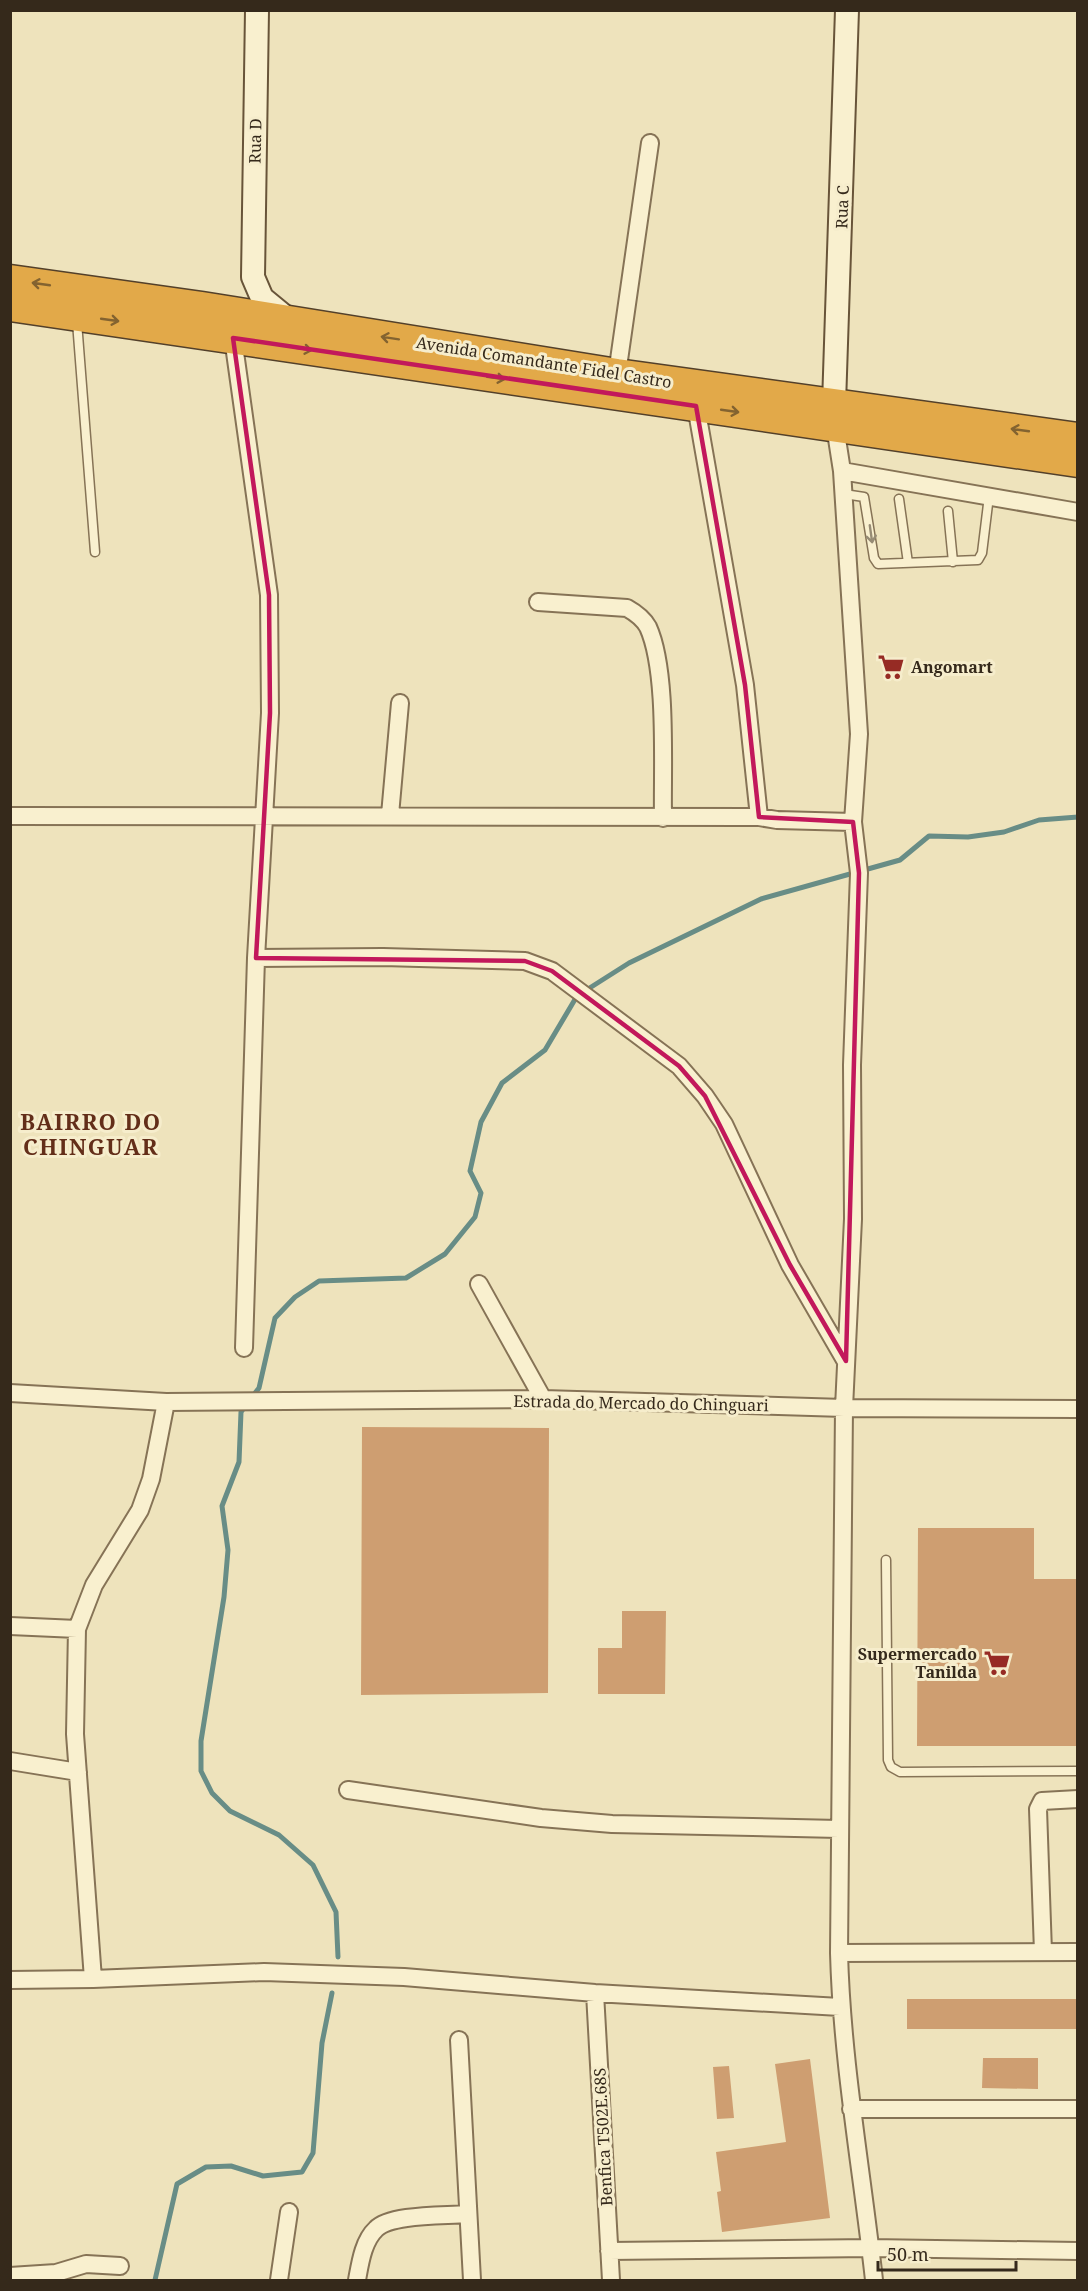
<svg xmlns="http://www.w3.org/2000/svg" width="1088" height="2291" font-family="'Noto Serif',serif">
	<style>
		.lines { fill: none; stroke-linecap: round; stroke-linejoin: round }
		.stream { stroke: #688d86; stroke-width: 5 }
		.building { fill: #ce9e71 }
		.lane-casing { stroke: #867356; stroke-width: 11 }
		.street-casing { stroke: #867356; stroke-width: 20 }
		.secondary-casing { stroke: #685439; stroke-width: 26 }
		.highway-casing { stroke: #53402a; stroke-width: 33 }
		.lane { stroke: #f9f0cf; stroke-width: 8 }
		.street { stroke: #f9f0cf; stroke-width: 16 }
		.secondary { stroke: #f9f0cf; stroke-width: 22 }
		.highway { stroke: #e2a949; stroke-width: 30 }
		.oneway { stroke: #836330 }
		.oneway2 { stroke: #978c75 }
		.marked { fill: none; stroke: #c2185b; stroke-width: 4.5; stroke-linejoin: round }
		.labels { text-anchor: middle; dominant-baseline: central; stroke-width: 6; stroke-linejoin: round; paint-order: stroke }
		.street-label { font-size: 16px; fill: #35291b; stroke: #f6edcc }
		.poi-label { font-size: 16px; font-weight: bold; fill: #35291b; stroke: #f6edcc; text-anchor: start }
		.district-label { font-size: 22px; font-weight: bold; letter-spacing: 1.5px; fill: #632e19; stroke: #f6edcc }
	</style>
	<rect width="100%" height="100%" fill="#eee3bc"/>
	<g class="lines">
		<!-- stream -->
		<path class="stream" d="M252 1397 259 1388 275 1318 295 1297 319 1281 406 1278 445 1254 475 1217 481 1193 470 1171 481 1122 502 1083 545 1050 577 996 629 963 761 899 900 860 929 836 968 837 1004 832 1039 820 1078 817
			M246 1405 241 1412 239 1462 222 1506 228 1550 224 1597 201 1741V1771L212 1793 230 1811 279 1835 313 1865 336 1912 338 1957
			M155 2280 177 2184 206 2167 231 2166 263 2176 302 2172 313 2153 322 2043 332 1993"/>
	</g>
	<!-- building -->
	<path class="building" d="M362 1427 549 1428 548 1693 361 1695Z
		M918 1528H1034V1579H1077V1746H917Z
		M622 1611H666L665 1694H598V1648H622Z
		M907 1999H1077V2029H907Z
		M983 2058H1038V2089L982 2088Z
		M810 2059 830 2218 722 2232 717 2192 721 2191 716 2152 786 2142 775 2064Z
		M729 2066 734 2118 717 2119 713 2067Z"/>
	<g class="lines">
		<!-- lane casing -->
		<g class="lane-casing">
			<path id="lane" d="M77 322 95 552
				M844 494 864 497 874 558 878 564 978 560 982 553 989 496
				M899 499 908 563
				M948 511 953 562
				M886 1560 888 1760 891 1767 900 1772 1078 1771"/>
		</g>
		<!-- street casing -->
		<g class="street-casing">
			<path id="street" d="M233 338 269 595 270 713 256 958 244 1348
				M617 374 650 143
				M696 406 745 685 759 817
				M835 426 842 471 859 734 853 822 859 873 852 1065 853 1219 844 1408 839 1953C842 2063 862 2171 874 2280
				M842 471 1078 512
				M538 602 627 608C636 613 643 618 648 627 668 671 662 768 663 818
				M390 815 400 703
				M10 816 759 817 777 820 853 822
				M256 958 383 957 525 961 552 971 679 1066 705 1096 724 1124 790 1265 845 1360
				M479 1284 543 1399
				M10 1393 166 1402 543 1399 844 1408 1078 1409
				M10 1626 77 1629
				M10 1761 78 1772
				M348 1790 541 1818 612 1824 839 1829
				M1043 1952 1038 1809 1042 1801 1078 1799
				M839 1953 1078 1952
				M93 1979 75 1734 77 1629 94 1585 140 1510 151 1479 166 1402
				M10 1980 93 1979 264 1972 404 1977 595 1993 840 2007
				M595 1993 611 2280
				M459 2040 472 2280
				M851 2109H1078
				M609 2251 870 2248 1078 2251
				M10 2276 56 2273 86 2264 120 2266
				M279 2280 289 2212
				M357 2280C360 2264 363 2241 376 2229 390 2214 445 2216 466 2214"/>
		</g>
		<!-- secondary casing -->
		<g class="secondary-casing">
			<path id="secondary" d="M257 10 253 277 262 298 290 321
				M834 404 847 10"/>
		</g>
		<!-- highway casing -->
		<g class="highway-casing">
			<path id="highway" d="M10 280 202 307 617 374 1078 438
				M10 306 1078 462"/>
		</g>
		<!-- lane -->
		<use href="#lane" class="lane"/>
		<!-- street -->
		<use href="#street" class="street"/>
		<!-- secondary -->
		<use href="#secondary" class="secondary"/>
		<!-- highway -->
		<use href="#highway" class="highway"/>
	</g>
	<!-- one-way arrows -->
	<defs><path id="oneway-shaft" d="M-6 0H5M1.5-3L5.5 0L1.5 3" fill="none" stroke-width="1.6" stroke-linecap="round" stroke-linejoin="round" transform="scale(1.5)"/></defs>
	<g class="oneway">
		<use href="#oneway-shaft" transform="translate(41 284) rotate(-172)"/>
		<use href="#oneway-shaft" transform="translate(110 320) rotate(8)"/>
		<use href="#oneway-shaft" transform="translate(390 338) rotate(-171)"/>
		<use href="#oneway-shaft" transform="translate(303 349) rotate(9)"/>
		<use href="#oneway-shaft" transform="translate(496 378) rotate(8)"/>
		<use href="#oneway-shaft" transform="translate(730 411) rotate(8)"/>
		<use href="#oneway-shaft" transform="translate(1020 430) rotate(-172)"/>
	</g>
	<use class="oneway2" href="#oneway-shaft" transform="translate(871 534) rotate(82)"/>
	<!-- marked area -->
	<path class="marked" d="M233 338 696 406 745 685 759 817 853 822 859 873 846 1361 790 1265 705 1096 679 1066 552 971 525 961 256 958 270 713 269 595Z"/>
	<!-- icons -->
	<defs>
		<g id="supermarket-bare" transform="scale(2.07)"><path d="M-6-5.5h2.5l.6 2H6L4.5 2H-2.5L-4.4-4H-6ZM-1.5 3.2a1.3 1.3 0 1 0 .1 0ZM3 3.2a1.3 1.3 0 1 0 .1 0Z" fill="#962b24" stroke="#f6edcc" stroke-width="2.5" paint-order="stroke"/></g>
	</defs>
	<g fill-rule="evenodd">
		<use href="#supermarket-bare" x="891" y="667"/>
		<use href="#supermarket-bare" x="997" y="1663"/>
	</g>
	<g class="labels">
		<!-- street labels -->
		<g class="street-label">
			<text transform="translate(255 141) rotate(-89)">Rua D</text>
			<text transform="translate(842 207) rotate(-88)">Rua C</text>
			<text transform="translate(544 362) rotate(9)">Avenida Comandante Fidel Castro</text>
			<text transform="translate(641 1403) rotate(1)">Estrada do Mercado do Chinguari</text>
			<text transform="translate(603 2137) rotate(-93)">Benfica T502E.68S</text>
		</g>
		<!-- poi labels -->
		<g class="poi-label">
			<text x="911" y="667">Angomart</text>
			<text x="977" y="1654" text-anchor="end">Supermercado<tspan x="977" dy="18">Tanilda</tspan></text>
		</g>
		<!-- district labels -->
		<g class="district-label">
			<text x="91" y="1121">BAIRRO DO<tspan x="91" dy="25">CHINGUAR</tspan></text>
		</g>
	</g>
	<!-- border -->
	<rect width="1088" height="2291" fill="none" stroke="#35291b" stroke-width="24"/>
	<!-- scale -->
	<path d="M878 2261v9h138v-9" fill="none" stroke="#35291b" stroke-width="3"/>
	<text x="887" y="2261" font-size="18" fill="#35291b" stroke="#f6edcc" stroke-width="4.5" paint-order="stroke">50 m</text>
</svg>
